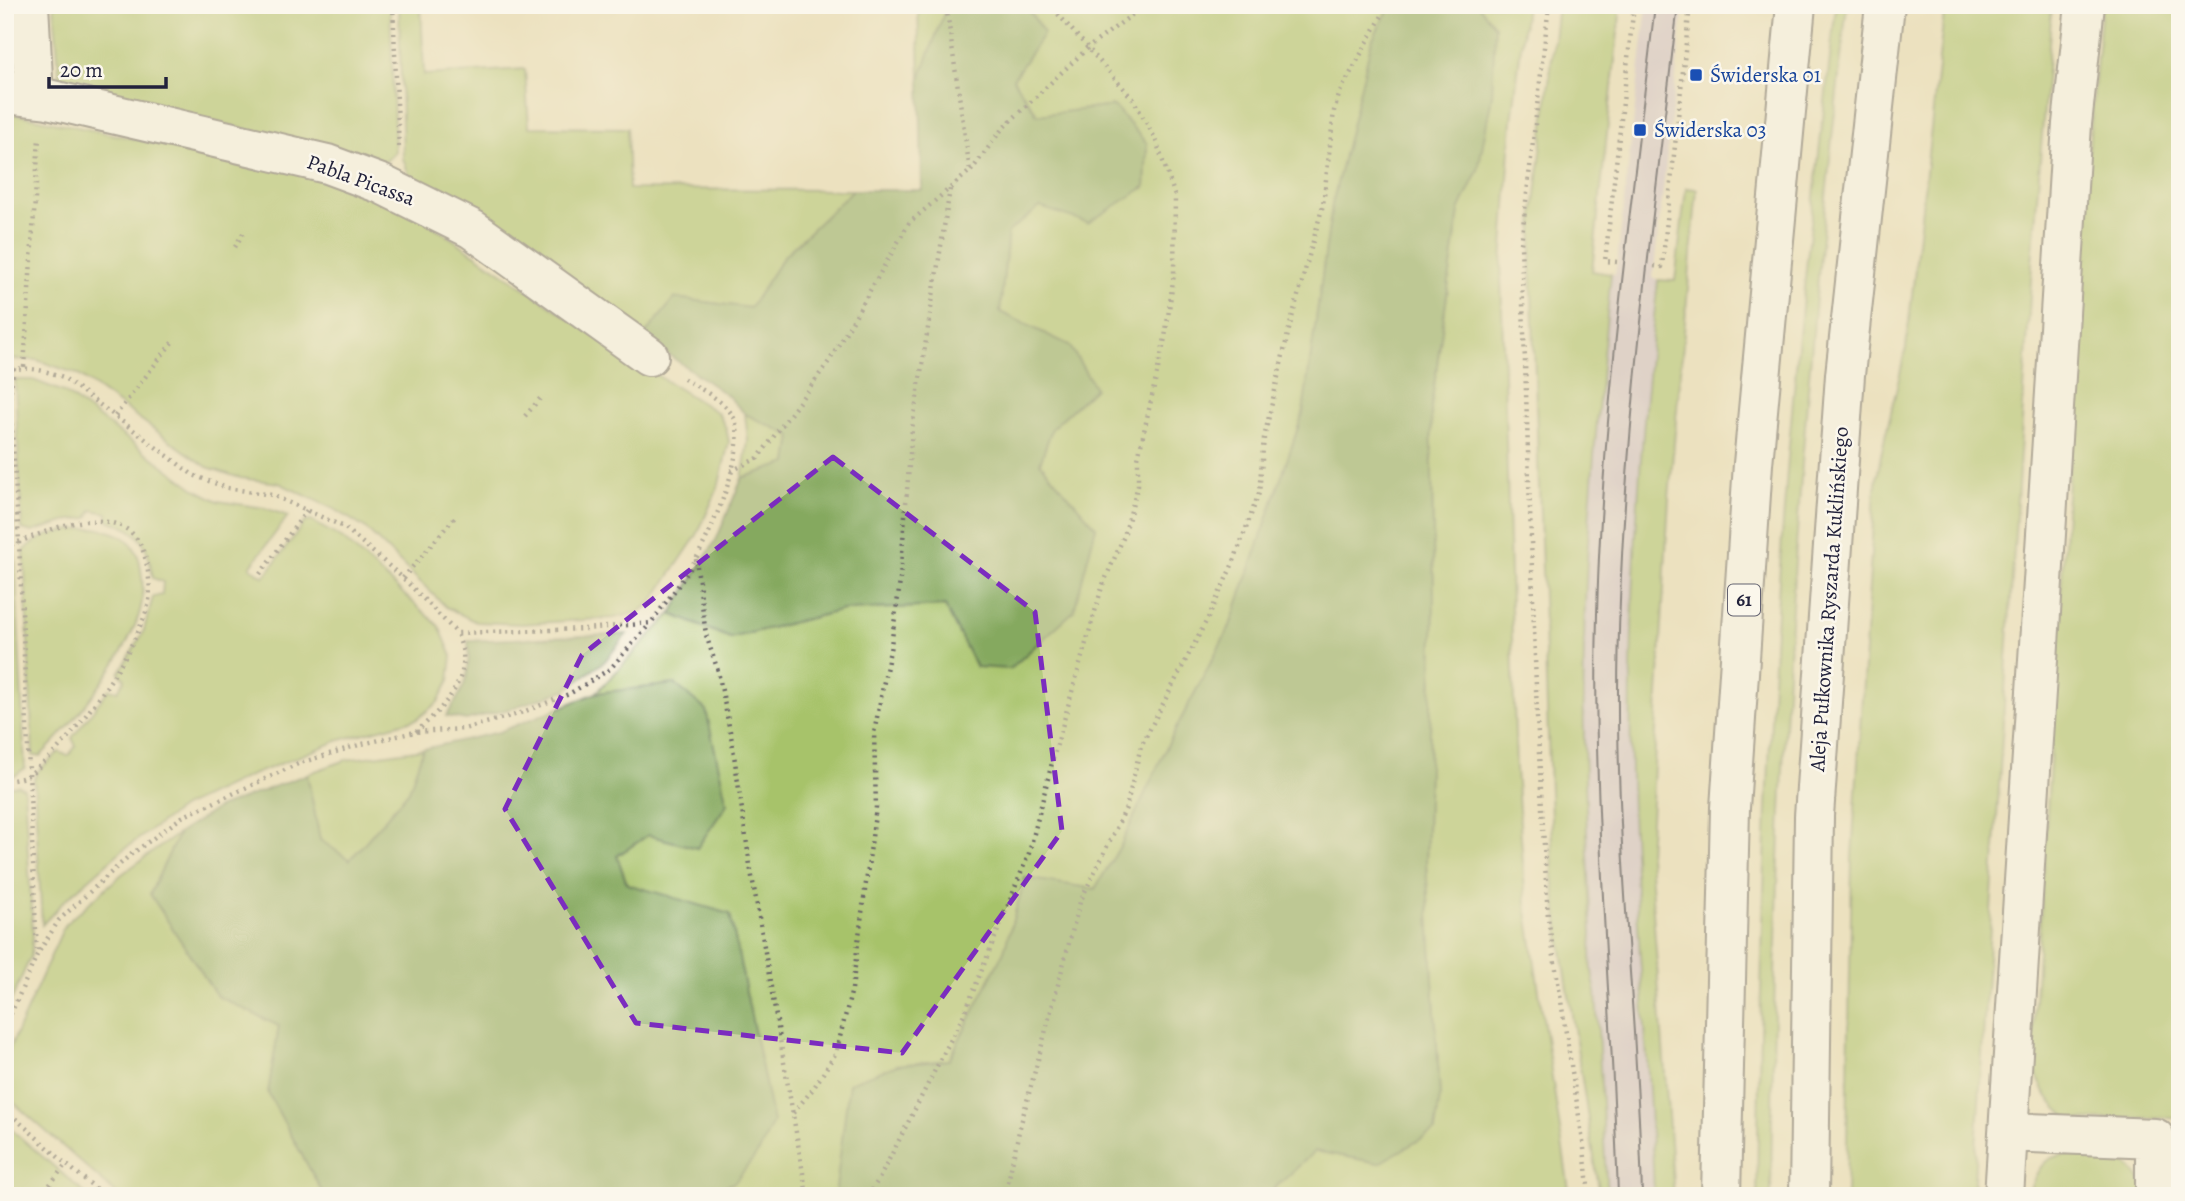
<svg xmlns="http://www.w3.org/2000/svg" width="2185" height="1201" font-family="Alegreya,serif">
	<style>
		.industrial { fill: #cebed1 }
		.green { fill: #a7c36a; stroke: #647252; stroke-width: 2 }
		.forest { fill: #85a95e; stroke: #54664c; stroke-width: 2 }
		.lines { fill: none; stroke-linecap: round; stroke-linejoin: round }
		.minor-casing { stroke: #696569; stroke-width: 42 }
		.major-casing { stroke: #696569; stroke-width: 42 }
		.path { stroke: #696569; stroke-width: 4.5; stroke-dasharray: 2 5; stroke-linecap: butt }
		.minor { stroke: #fff; stroke-width: 38 }
		.major { stroke: #fff; stroke-width: 38 }
		.tram { stroke: #22223b; stroke-width: 2 }
		.marked { fill: none; stroke: #7b2cbf; stroke-width: 5; stroke-dasharray: 14 9; stroke-linejoin: round }
		.transit-dot { fill: #1a4fb4; stroke: #fbf7ec; stroke-width: 2.5 }
		.labels { text-anchor: middle; dominant-baseline: central; stroke-width: 5; stroke-linejoin: round; paint-order: stroke }
		.shield { fill: #fbf7ec; stroke: #636270; stroke-width: 2 }
		.shield-label { font-size: 19px; font-weight: bold; fill: #22223b }
		.transit-label { font-size: 21px; fill: #164399; stroke: #fbf7ec; text-anchor: start }
		.street-label { font-size: 21px; fill: #22223b; stroke: #fbf7ec }
	</style>
	<rect width="100%" height="100%" fill="#fbf7ec"/>
	<filter id="ink" filterUnits="userSpaceOnUse"><feTurbulence type="fractalNoise" baseFrequency=".0143" numOctaves="2"/><feDisplacementMap in="SourceGraphic" scale="14" xChannelSelector="R" yChannelSelector="G"/><feConvolveMatrix kernelMatrix="1 2 1 2 8 2 1 2 1" color-interpolation-filters="sRGB"/></filter>
	<filter id="wash" filterUnits="userSpaceOnUse"><feTurbulence type="fractalNoise" baseFrequency=".00686" numOctaves="4" result="noise"/><feDisplacementMap in="SourceGraphic" scale="28" xChannelSelector="R" yChannelSelector="G"/><feGaussianBlur stdDeviation="1.57" result="paint"/><feColorMatrix in="noise" values="0 0 0 0 0 0 0 0 0 0 0 0 0 0 0 0 0 1.4 0 .05"/><feComposite in="paint" operator="in"/></filter>
	<g filter="url(#wash)">
		<rect width="100%" height="100%" fill="#ece1bf"/>
		<!-- industrial -->
		<path class="industrial" d="M1647 5H1684L1653 278 1658 280 1639 474 1630 652 1634 846 1650 1085 1654 1196H1607L1596 992 1592 978 1590 952 1592 934 1585 802 1584 645 1592 464 1611 274H1615L1617 262Z"/>
		<!-- green -->
		<path class="green" d="M54 5H390L395 152 383 164 348 153 60 86Z
			M399 5H421L424 75 525 69 529 127 627 128 629 189 853 190 784 256 750 308 676 298 643 337 456 202 410 177 403 159Z
			M918 5H947L920 79Z
			M1025 5H1391L1372 40 1332 205 1303 413 1266 523 1230 626 1169 742 1122 843 1095 889 1025 878 1004 951 949 1060 897 1065 835 1196H700L735 1182 617 856 648 835 697 848 676 684 596 693 671 614 730 638 843 610 945 606 976 667 1096 528 1040 463 1052 428 1095 388 1069 345 1000 312 1008 232 1039 207 1145 188 1147 144 1114 106 1038 115 1013 79 1044 33Z
			M1478 5H1526L1512 121 1501 277 1516 769 1526 905 1570 1196H1266L1315 1151 1379 1163 1440 1097 1426 863 1434 604 1431 407 1459 211 1478 170 1495 26Z
			M1558 5H1621L1592 271 1611 274C1599 398 1586 521 1584 646 1582 742 1587 838 1592 934 1590 954 1591 973 1596 992L1607 1196H1600L1561 944 1553 875 1531 264 1534 212Z
			M1836 5H1847C1800 400 1774 798 1771 1196H1757C1761 916 1770 636 1797 357 1808 240 1823 122 1836 5Z
			M1945 5H2052L2032 264 1973 1196H1846L1852 857 1875 490 1881 455 1906 348Z
			M2102 5 2180 6V1117L2071 1120C2048 1104 2042 1087 2031 1063L2090 133Z
			M5 112 342 182 417 215 616 350 718 413 726 428 729 442 718 488 697 535 652 602 639 612 614 618 521 624 476 622 446 607 366 529 336 510 279 483 240 478 207 467 77 374 37 360 5 359Z
			M1686 188 1697 189 1669 498 1649 856 1674 1196H1654C1650 1056 1634 917 1631 777 1628 611 1639 445 1658 280L1675 281Z
			M15 380H33L64 392 195 489 218 501 265 508 288 516 250 567 264 577 305 522 311 521 343 539 439 626 452 656 449 681 438 702 417 719 340 740 247 777 183 807 120 852 63 902 42 925 34 779 38 771 59 752 68 756 76 746 72 738 109 689 118 691 125 679 119 673 143 633 153 597 162 595 163 582 153 578C147 543 143 532 108 520V513L92 510 88 518 71 520 32 532 22 529Z
			M8 406 14 535 10 541 5 542V414Z
			M745 414 792 435 788 463 742 478 748 441Z
			M95 528C123 533 137 540 141 570 143 583 144 595 141 607 132 650 72 726 40 756H33L24 551C40 532 71 529 95 528Z
			M5 552 15 555 25 768 16 775 5 777Z
			M423 749 409 791 350 860 320 840 307 774 346 760Z
			M18 785 24 788 33 935 31 956 5 1014V787Z
			M179 833 150 894 217 996 279 1026 268 1093 323 1193 320 1196H119L5 1095V1059L65 924 122 874Z
			M5 1124 81 1190 87 1196H5Z
			M2090 1153C2125 1159 2134 1164 2149 1196H2027C2043 1155 2047 1155 2090 1153Z"/>
		<!-- forest -->
		<path class="forest" d="M947 5H1025L1044 33 1013 79 1037 115 1114 106 1147 144 1145 187 1088 223 1040 207 1008 232 1000 312 1069 345 1095 388 1052 428 1040 463 1096 527 1074 611 1010 669 976 667 945 606 843 610 730 638 671 614 717 538 742 478 788 463 792 436 745 414 728 396 643 337 675 298 750 308 784 256 853 190H922L920 79Z
			M1391 5H1478L1495 26 1492 96 1478 170 1459 211 1431 407 1434 604 1426 863 1440 1097 1435 1131 1379 1163 1315 1151 1266 1196H835L849 1083 897 1065 949 1060 1004 951 1025 878 1095 889 1122 843 1169 742 1230 626 1266 523 1303 413 1332 205 1372 40Z
			M627 634 605 661 565 690 509 709 466 720 446 716C465 688 471 677 468 641Z
			M675 684 706 710 727 804 697 848 648 835 617 856 627 884 730 914 773 1122 760 1150 735 1182 700 1196H320L323 1193 268 1093 279 1026 217 996 150 894 179 833 218 808 307 774 320 840 350 860 409 791 423 749 499 732 596 693Z"/>
	</g>
	<g filter="url(#ink)">
		<g class="lines">
			<!-- minor casing -->
			<g class="minor-casing">
				<path id="minor" d="M29 5 34 96
					M5 94 48 99 327 164 381 184 472 229 649 356
					M2008 1132 2155 1138V1196
					M2004 1196 2072 124 2085 5"/>
			</g>
			<!-- major casing -->
			<g class="major-casing">
				<path id="major" d="M1721 1196 1730 808 1753 464 1796 5
					M1809 1196 1814 816 1845 375 1885 5"/>
			</g>
			<!-- path -->
			<path class="path" d="M393 5 399 150
				M1549 5 1521 244 1537 717 1548 918 1584 1148 1589 1196
				M971 171 1002 129 1061 73 1089 47 1145 5
				M235 247 245 230
				M1617 262 1605 261 1634 5
				M1654 266 1662 267 1690 5
				M24 367 39 138
				M14 368 10 396 19 542 37 954
				M5 370C26 366 44 370 63 377L193 475 227 488 272 495 344 527 403 578 457 633 585 629 651 623C666 601 684 580 697 557 712 529 747 451 735 420 727 401 698 388 681 377
				M5 397 9 384
				M115 416 174 340
				M525 416 543 395
				M731 471 758 458 830 360 909 223 970 171 946 5
				M5 546C40 537 71 515 108 522 137 528 144 546 148 572 150 585 151 596 147 609 132 657 72 743 31 773 23 779 14 780 5 781
				M696 559 706 635 718 671 732 741 750 865 807 1196
				M260 574 307 510
				M403 578 455 517
				M416 732C437 713 467 686 463 654 462 647 459 639 457 633
				M5 1027 37 955 59 920 129 856 182 817 300 763 362 744 415 732 464 729 518 714 569 694 610 669 650 624
				M5 1109 66 1164 105 1196
				M793 1113 813 1089 836 1053 852 989 876 807 874 733 891 645 899 590 912 429 950 189
				M41 1196 66 1164
				M868 1196 879 1179 965 1012 1029 853 1054 755 1102 587 1124 536 1138 485V458L1165 338 1174 274 1175 196 1155 138 1133 99 1050 5
				M1005 1196 1019 1131 1080 902 1126 808 1141 746 1210 614 1234 561 1259 493 1264 438 1290 325 1323 205 1334 111 1340 92 1388 5"/>
			<!-- minor -->
			<use href="#minor" class="minor"/>
			<!-- major -->
			<use href="#major" class="major"/>
			<!-- tram -->
			<path class="tram" d="M1618 1196C1612 1002 1592 809 1597 614 1602 410 1631 208 1655 5
				M1642 1196C1638 1028 1617 861 1618 692 1619 462 1651 233 1678 5"/>
		</g>
	</g>
	<!-- marked area -->
	<path d="M0 0H2185V1201H0ZM833 457 1035 612 1062 831 902 1053 636 1023 505 809 582 655Z" fill="#ece1bf" fill-opacity=".55" fill-rule="evenodd"/>
	<path class="marked" d="M833 457 1035 612 1062 831 902 1053 636 1023 505 809 582 655Z"/>
	<!-- markers -->
	<g class="transit-dot">
		<rect x="1689" y="68" width="14" height="14" rx="3.5"/>
		<rect x="1633" y="123" width="14" height="14" rx="3.5"/>
	</g>
	<g class="labels">
		<!-- shield labels -->
		<rect class="shield" x="1728" y="584.5" width="32" height="31" rx="5"/>
		<g class="shield-label">
			<text x="1744" y="600">61</text>
		</g>
		<!-- transit labels -->
		<g class="transit-label">
			<text x="1710" y="75">Świderska 01</text>
			<text x="1654" y="130">Świderska 03</text>
		</g>
		<!-- street labels -->
		<g class="street-label">
			<text transform="translate(361 180) rotate(20)">Pabla Picassa</text>
			<text transform="translate(1829 599) rotate(-86)">Aleja Pułkownika Ryszarda Kuklińskiego</text>
		</g>
	</g>
	<!-- margin -->
	<rect width="2185" height="1201" fill="none" stroke="#fbf7ec" stroke-width="28"/>
	<!-- scale -->
	<path d="M49 77v10h117v-10" fill="none" stroke="#22223b" stroke-width="3.5"/>
	<text x="60" y="77" font-size="21" fill="#22223b" stroke="#fbf7ec" stroke-width="5" paint-order="stroke">20 m</text>
</svg>
